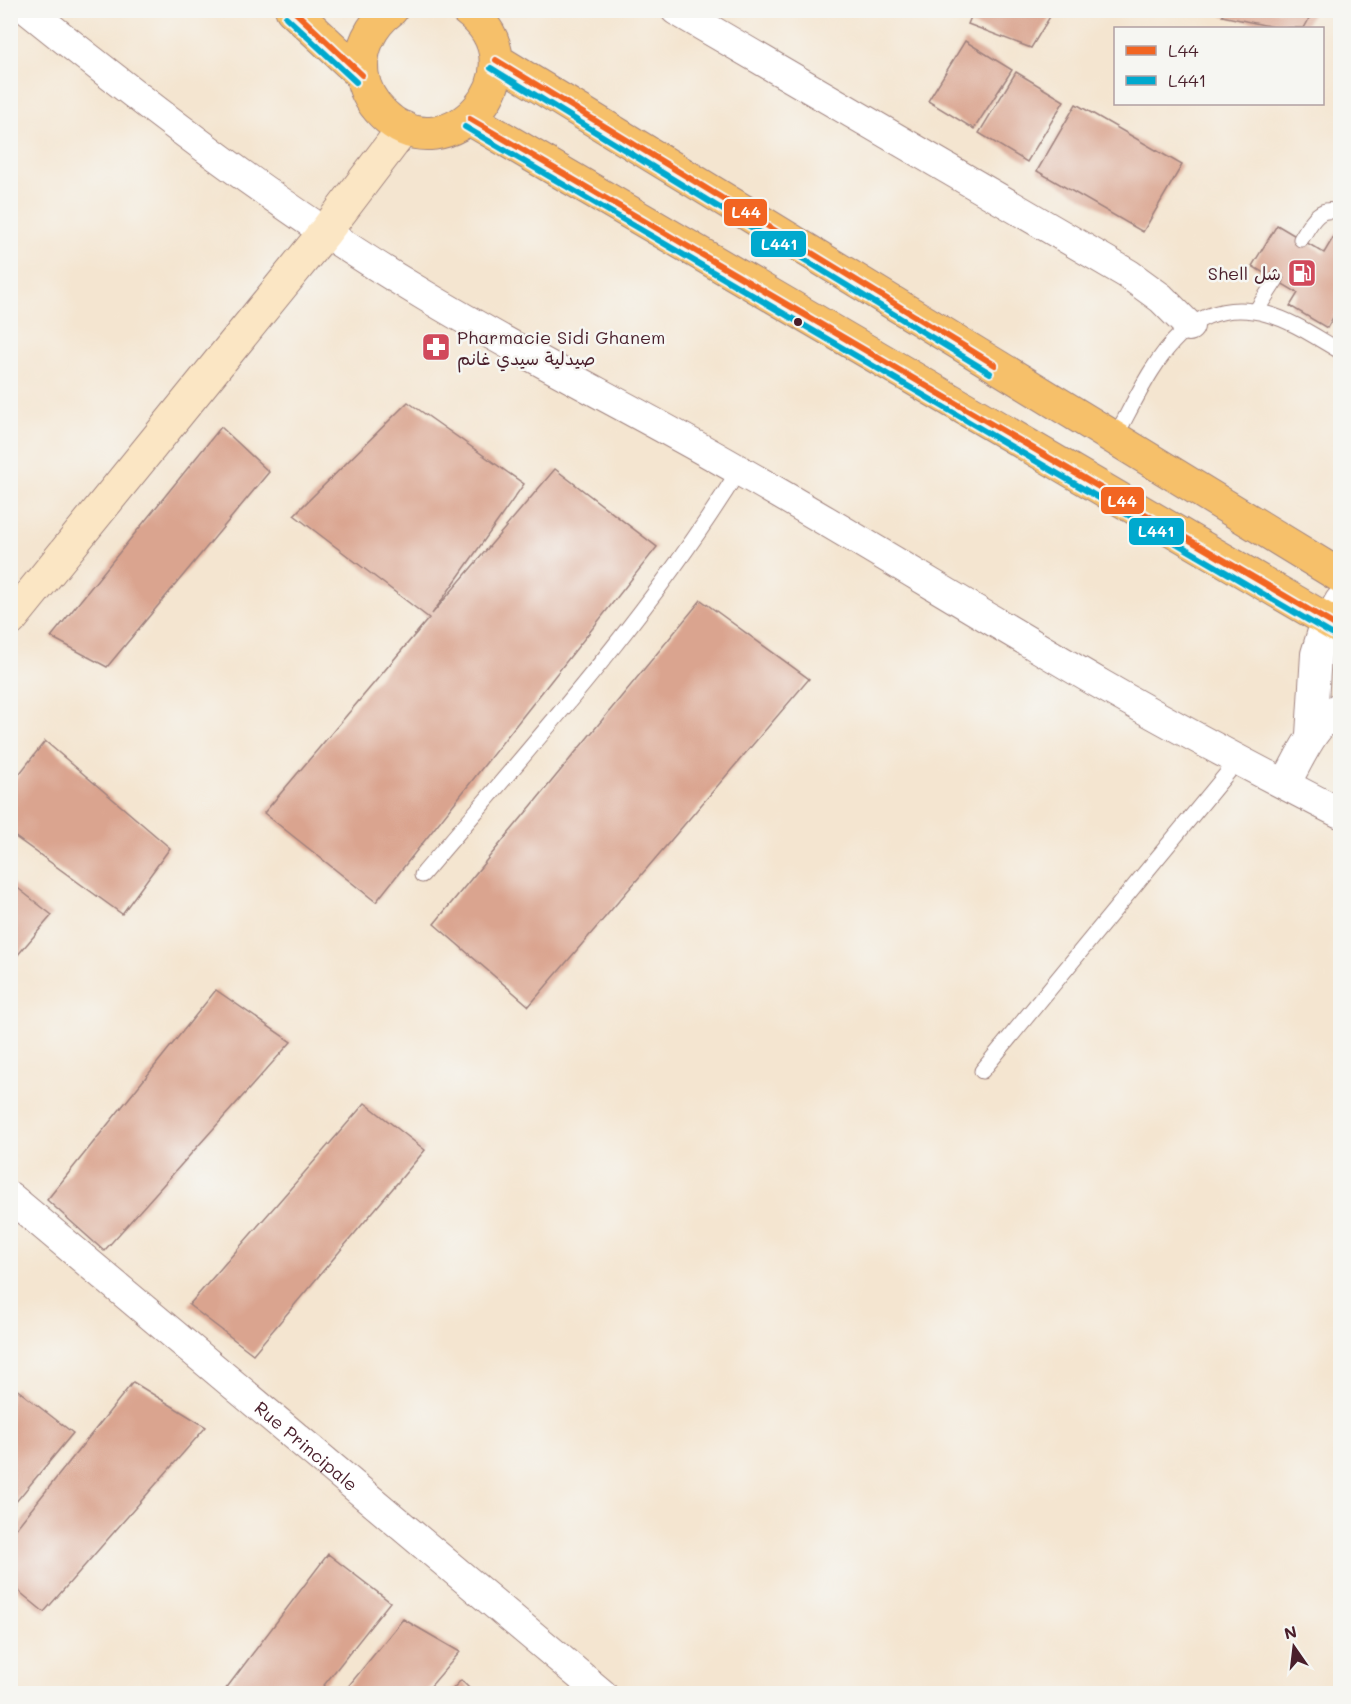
<svg xmlns="http://www.w3.org/2000/svg" width="1351" height="1704" font-family="Mali,'Playpen Sans Arabic',sans-serif">
	<style>
		.building { fill: #daa48f }
		.lines { fill: none; stroke-linecap: round; stroke-linejoin: round }
		.lane-casing { stroke: #9f827e; stroke-width: 17 }
		.street-casing { stroke: #9f827e; stroke-width: 32 }
		.secondary-casing { stroke: #9f827e; stroke-width: 35 }
		.primary-casing { stroke: #9f827e; stroke-width: 35 }
		.lane { stroke: #fff; stroke-width: 15 }
		.street { stroke: #fff; stroke-width: 30 }
		.secondary { stroke: #fbe6c4; stroke-width: 33 }
		.primary { stroke: #f6c06b; stroke-width: 33 }
		.bus-1-casing { stroke: #f6f6f2; stroke-width: 10 }
		.bus-2-casing { stroke: #f6f6f2; stroke-width: 10 }
		.bus-1 { stroke: #f26522; stroke-width: 6 }
		.bus-2 { stroke: #00a9ce; stroke-width: 6 }
		.bus-dot { fill: #4a1f2b; stroke: #f6f6f2; stroke-width: 2 }
		.labels { text-anchor: middle; dominant-baseline: central; stroke-width: 5; stroke-linejoin: round; paint-order: stroke }
		.poi-label { font-size: 18px; fill: #4a1f2b; stroke: #f6f6f2; text-anchor: end }
		.street-label { font-size: 18px; fill: #4a1f2b; stroke: #f6f6f2 }
		.line-badge { stroke: #f6f6f2; stroke-width: 2 }
		.badge-label { font-size: 16px; text-anchor: middle; font-weight: bold; fill: #fff }
	</style>
	<rect width="100%" height="100%" fill="#f6f6f2"/>
	<filter id="ink" filterUnits="userSpaceOnUse"><feTurbulence type="fractalNoise" baseFrequency=".0167" numOctaves="2"/><feDisplacementMap in="SourceGraphic" scale="12" xChannelSelector="R" yChannelSelector="G"/><feConvolveMatrix kernelMatrix="1 2 1 2 8 2 1 2 1" color-interpolation-filters="sRGB"/></filter>
	<filter id="wash" filterUnits="userSpaceOnUse"><feTurbulence type="fractalNoise" baseFrequency=".008" numOctaves="4" result="noise"/><feDisplacementMap in="SourceGraphic" scale="24" xChannelSelector="R" yChannelSelector="G"/><feGaussianBlur stdDeviation="1.35" result="paint"/><feColorMatrix in="noise" values="0 0 0 0 0 0 0 0 0 0 0 0 0 0 0 0 0 1.4 0 .05"/><feComposite in="paint" operator="in"/></filter>
	<g filter="url(#wash)">
		<rect width="100%" height="100%" fill="#f4e5d0"/>
		<g id="blocks">
			<!-- building -->
			<path class="building" d="M974 10H1054L1031 48 968 24Z
				M1225 10H1314L1304 28H1278L1222 16Z
				M965 41 1012 70 974 129 928 101Z
				M1016 72 1064 101 1027 162 979 133Z
				M1076 104 1182 165 1143 232 1037 171Z
				M1277 225 1324 253 1340 226V305L1327 328 1290 306 1298 293 1252 266Z
				M408 402 524 484 432 614 555 469 657 547 376 902 264 813 429 618 294 515Z
				M221 427 269 472 107 667 51 637Z
				M701 600 809 679 529 1006 434 924Z
				M45 741 170 848 122 914 10 833V786Z
				M10 882 52 915 10 964Z
				M216 990 291 1042 104 1251 47 1200Z
				M365 1103 425 1150 253 1354 189 1305Z
				M133 1382 206 1427 44 1612 10 1584V1536Z
				M15 1388 73 1433 10 1509V1393Z
				M328 1554 390 1602 317 1694H222Z
				M403 1619 460 1652 424 1694H342Z
				M461 1680 475 1694H448Z"/>
		</g>
	</g>
	<g filter="url(#ink)">
		<use href="#blocks" fill-opacity="0" stroke="#9f827e" stroke-width="1.5"/>
		<g class="lines">
			<!-- lane casing -->
			<g class="lane-casing">
				<path id="lane" d="M1301 239C1310 224 1320 202 1340 214
					M1256 311 1276 280
					M1114 439C1148 379 1179 290 1267 314 1293 321 1317 338 1340 351
					M422 875C533 744 649 616 739 470
					M982 1071 1238 760"/>
			</g>
			<!-- street casing -->
			<g class="street-casing">
				<g id="street">
					<path d="M28 10C155 112 285 212 424 295 528 358 637 411 742 472 863 541 981 615 1102 685 1180 730 1260 772 1340 813"/>
					<path d="M676 10 1128 274 1161 298 1189 326"/>
					<path d="M1311 735 1316 654 1323 631 1340 601"/>
					<path d="M1285 784C1301 756 1313 725 1340 707"/>
					<path id="s1" d="M10 1197 602 1694"/>
				</g>
			</g>
			<!-- secondary casing -->
			<g class="secondary-casing">
				<path id="secondary" d="M10 620 325 232 404 128"/>
			</g>
			<!-- primary casing -->
			<g class="primary-casing">
				<path id="primary" d="M292 10 362 75
					M391 10C371 25 359 49 362 74 364 90 372 103 383 114 447 178 546 69 467 10
					M496 60 1340 576
					M470 119 1340 628"/>
			</g>
			<!-- lane -->
			<use href="#lane" class="lane"/>
			<!-- street -->
			<use href="#street" class="street"/>
			<!-- secondary -->
			<use href="#secondary" class="secondary"/>
			<!-- primary -->
			<use href="#primary" class="primary"/>
			<!-- bus-1 casing -->
			<g class="bus-1-casing">
				<path id="bus-1" d="M293 10 362 75
					M496 60 995 365
					M470 119 1340 628"/>
			</g>
			<!-- bus-2 casing -->
			<g class="bus-2-casing">
				<path id="bus-2" d="M286 17 356 82
					M491 68 990 373
					M465 127 1335 636"/>
			</g>
			<!-- bus-1 -->
			<use href="#bus-1" class="bus-1"/>
			<!-- bus-2 -->
			<use href="#bus-2" class="bus-2"/>
		</g>
	</g>
	<!-- icons -->
	<defs>
		<g id="fuel-square" transform="scale(1.5)"><rect x="-9" y="-9" width="18" height="18" rx="4" fill="#d1495b" stroke="#f6f6f2"/><path d="M-5.5-6h7V0h2V4h1.3V-2.5L3-4.5l.8-.8L6-3V5H2.5V1h-1V6h-7ZM-4.2-4.7v3.2H.2V-4.7Z" fill="#fff"/></g>
		<g id="pharmacy-square" transform="scale(1.5)"><rect x="-9" y="-9" width="18" height="18" rx="4" fill="#d1495b" stroke="#f6f6f2"/><path d="M-2-6h4v4h4v4h-4v4h-4v-4h-4v-4h4Z" fill="#fff"/></g>
	</defs>
	<g fill-rule="evenodd">
		<use href="#fuel-square" x="1302" y="273"/>
		<use href="#pharmacy-square" x="436" y="347"/>
	</g>
	<!-- markers -->
	<circle class="bus-dot" cx="798" cy="322" r="5"/>
	<g class="labels">
		<!-- poi labels -->
		<g class="poi-label">
			<text x="1281" y="273">Shell شل</text>
			<text x="457" y="337" text-anchor="start">Pharmacie Sidi Ghanem<tspan x="457" dy="21">صيدلية سيدي غانم</tspan></text>
		</g>
		<!-- street labels -->
		<g class="street-label">
			<text stroke="none"><textPath href="#s1" startOffset="387">Rue Principale</textPath></text>
		</g>
	</g>
	<g class="line-badge">
		<rect x="723" y="198" width="45" height="29" rx="6" fill="#f26522"/>
		<rect x="750" y="230" width="57" height="28" rx="6" fill="#00a9ce"/>
		<rect x="1100" y="486" width="45" height="29" rx="6" fill="#f26522"/>
		<rect x="1128" y="517" width="57" height="29" rx="6" fill="#00a9ce"/>
	</g>
	<g class="badge-label">
		<text x="746" y="218">L44</text>
		<text x="779" y="250">L441</text>
		<text x="1122" y="507">L44</text>
		<text x="1156" y="537">L441</text>
	</g>
	<!-- margin -->
	<rect width="1351" height="1704" fill="none" stroke="#f6f6f2" stroke-width="36"/>
	<!-- legend -->
	<rect x="1114" y="27" width="210" height="78" fill="#f6f6f2" stroke="#b1a0a2" stroke-width="1.5"/>
	<rect x="1126" y="46" width="30" height="9" fill="#f26522" stroke="#b1a0a2" stroke-width="1.5"/>
	<text x="1168" y="57" font-size="18" fill="#4a1f2b">L44</text>
	<rect x="1126" y="76" width="30" height="9" fill="#00a9ce" stroke="#b1a0a2" stroke-width="1.5"/>
	<text x="1168" y="87" font-size="18" fill="#4a1f2b">L441</text>
	<!-- north arrow -->
	<g transform="translate(1294 1647) rotate(346)" stroke="#f6f6f2" stroke-width="4.5" paint-order="stroke">
	<path d="M0-4.5L10 22L0 15L-10 22Z" fill="#4a1f2b"/>
	<text y="-9" font-size="16" font-weight="bold" text-anchor="middle" fill="#4a1f2b">N</text>
	</g>
</svg>
